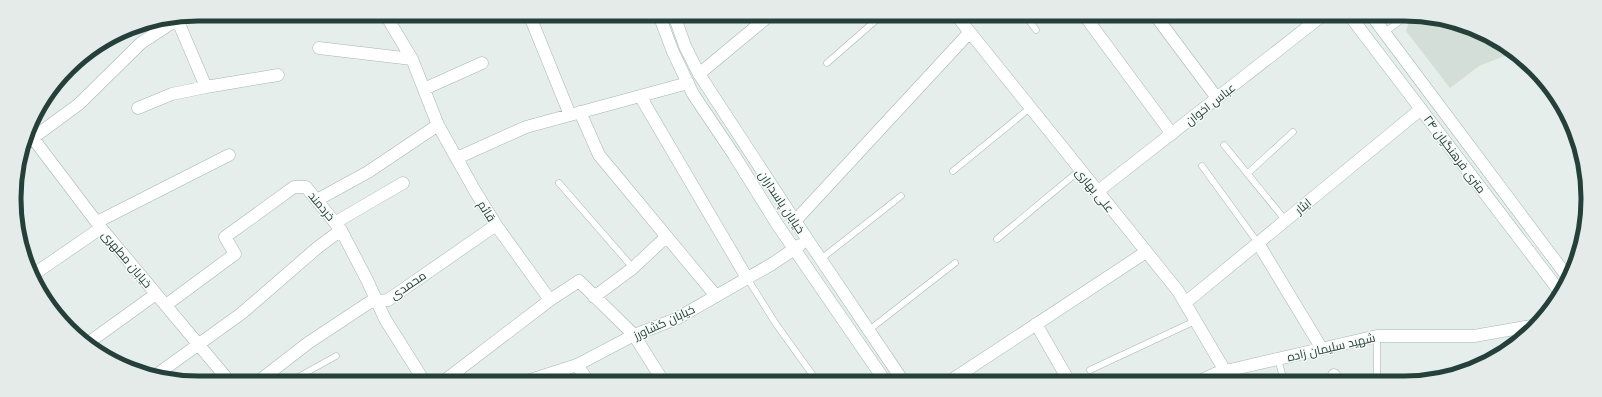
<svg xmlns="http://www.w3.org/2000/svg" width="1602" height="397" font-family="'Open Sans',Cairo,sans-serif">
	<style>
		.built { fill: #d4ded9 }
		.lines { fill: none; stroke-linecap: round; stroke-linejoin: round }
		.service-casing { stroke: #a8b6b1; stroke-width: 7 }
		.minor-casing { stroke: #a8b6b1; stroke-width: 13 }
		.secondary-casing { stroke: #a4b9b2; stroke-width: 13 }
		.service { stroke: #fff; stroke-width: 6 }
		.minor { stroke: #fff; stroke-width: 12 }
		.secondary { stroke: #fff; stroke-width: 12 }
		.labels { text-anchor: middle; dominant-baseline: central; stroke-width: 3; stroke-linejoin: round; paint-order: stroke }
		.street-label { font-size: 12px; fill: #254039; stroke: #f6faf8 }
		.rim { fill: none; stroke: #254039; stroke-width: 5 }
	</style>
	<rect width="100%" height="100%" fill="#e5eeea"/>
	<!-- built -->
	<path class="built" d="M1416 16H1428L1496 39 1512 53 1479 66 1450 88 1406 31 1410 19Z"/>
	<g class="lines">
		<!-- service casing -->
		<g class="service-casing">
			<path id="service" d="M1025 15 1036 30
				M1385 32 1407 16
				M827 63 882 15
				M1224 145 1286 221
				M1202 166 1258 243
				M953 171 1030 108
				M1248 173 1293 132
				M559 183 633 268
				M997 239 1080 170
				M821 259 901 196
				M747 278 776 324 817 381
				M869 330 955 263
				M1377 336V381
				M1278 359 1284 381
				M1090 370 1195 321
				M291 381 336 356"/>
		</g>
		<!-- minor casing -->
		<g class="minor-casing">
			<path id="minor" d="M385 14 412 59 438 125 475 191 496 225 550 300
				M529 14 570 115
				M956 15 1178 291 1225 371
				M1084 15 1172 134
				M1155 15 1217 98
				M177 19 206 87 278 75
				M319 48 412 59
				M699 74 770 15
				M424 89 482 63
				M640 96 747 278
				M138 108 172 94 206 87
				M580 112 599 155 716 296
				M29 133 101 228 229 381
				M26 143 79 104 141 43 179 18
				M457 158 526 127 688 83
				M1097 192 1323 15
				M317 200 368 172 438 125
				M795 221 969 33
				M97 222 229 155
				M336 222 403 183
				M1258 243 1322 349
				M34 274 101 228
				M594 297 633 268 666 237
				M1185 303 1421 109
				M166 305 235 254 225 237 294 187H306L341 230 367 280 385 319 424 381
				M1036 324 1069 381
				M88 343 156 294
				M577 365 588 381
				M156 375 242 313 317 248 341 230
				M1334 375 1336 381
				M259 381 308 343 370 302 388 300 496 225
				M444 381 550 300 579 281 634 335 663 381
				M950 381 1146 252
				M1200 381 1217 373 1377 336H1474L1537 325"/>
		</g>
		<!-- secondary casing -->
		<g class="secondary-casing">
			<path id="secondary" d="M659 15 673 52 693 94 734 155 777 224 885 381
				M674 15 685 46 699 74 795 221 903 381
				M1350 16 1560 292
				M1372 16 1569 279
				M527 381 577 365 634 335 676 319 772 264 800 245"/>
		</g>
		<!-- service -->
		<use href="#service" class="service"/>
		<!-- minor -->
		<use href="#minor" class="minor"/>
		<!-- secondary -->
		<use href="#secondary" class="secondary"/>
	</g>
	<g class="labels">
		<!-- street labels -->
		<g class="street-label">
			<text transform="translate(1210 104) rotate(-38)">عباس اخوان</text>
			<text transform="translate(1455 154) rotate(53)">۲۴ متری فرهنگیان</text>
			<text transform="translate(1095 190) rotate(51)">علی بهاری</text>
			<text transform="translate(782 202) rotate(56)">خیابان پاسداران</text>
			<text transform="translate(322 206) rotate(50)">خردمند</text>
			<text transform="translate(1303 206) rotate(-39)">ایثار</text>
			<text transform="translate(487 211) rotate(58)">قائم</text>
			<text transform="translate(127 259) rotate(50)">خیابان مطهری</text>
			<text transform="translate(408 285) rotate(-34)">محمدی</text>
			<text transform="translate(664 322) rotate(-25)">خیابان کشاورز</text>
			<text transform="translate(1331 347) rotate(-13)">شهید سلیمان زاده</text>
		</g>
	</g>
	<!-- crop -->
	<path d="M0 0H1602V397H0ZM198 21H1404A177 177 0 0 1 1581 198V199A177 177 0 0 1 1404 376H198A177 177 0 0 1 21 199V198A177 177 0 0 1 198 21Z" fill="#e5ebe9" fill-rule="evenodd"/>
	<path class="rim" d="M198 21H1404A177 177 0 0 1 1581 198V199A177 177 0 0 1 1404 376H198A177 177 0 0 1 21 199V198A177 177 0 0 1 198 21Z"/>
</svg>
